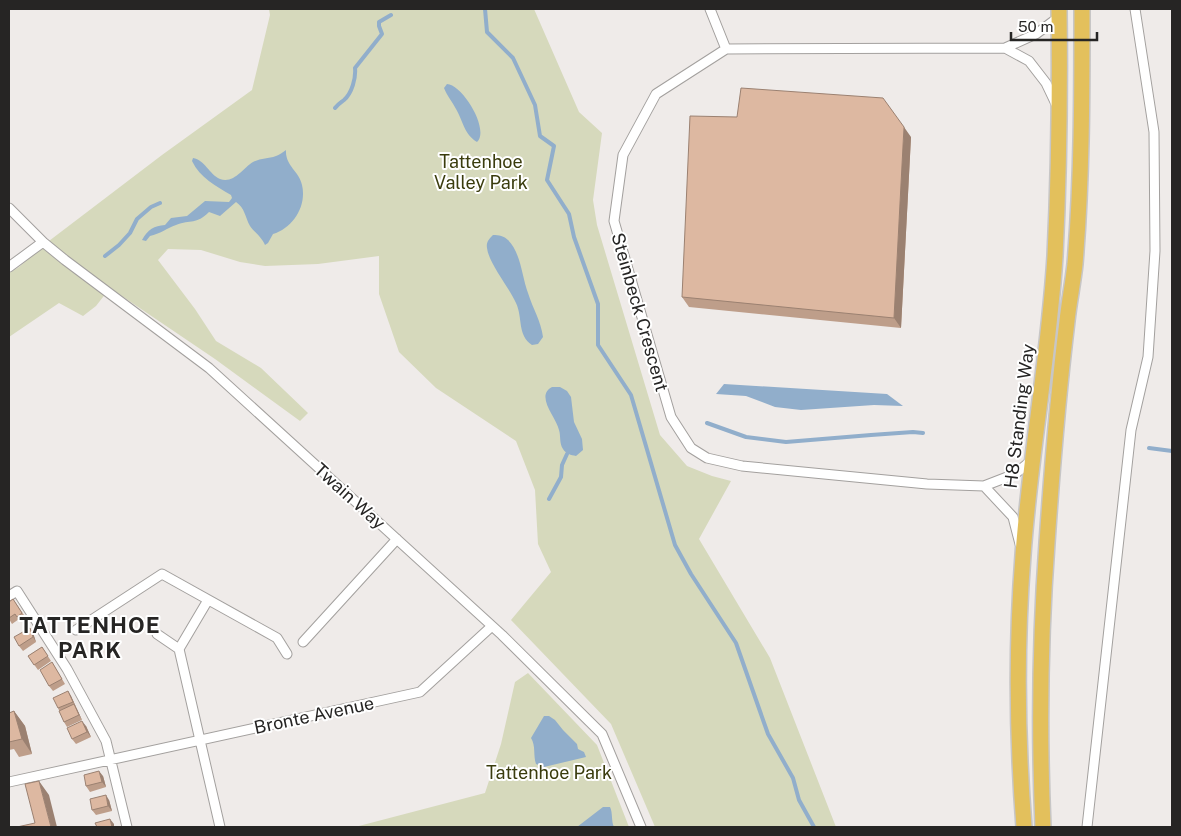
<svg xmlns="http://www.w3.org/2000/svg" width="1181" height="836" font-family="'Public Sans',sans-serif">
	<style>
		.green { fill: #d6d9bc }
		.water { fill: #91aecb }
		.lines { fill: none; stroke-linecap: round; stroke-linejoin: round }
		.stream { stroke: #91aecb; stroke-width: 4 }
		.minor-casing { stroke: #a3a09e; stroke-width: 11 }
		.trunk-casing { stroke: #c7c6c6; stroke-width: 18 }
		.minor { stroke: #fff; stroke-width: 9 }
		.trunk { stroke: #e3c05c; stroke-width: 15 }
		.wall { fill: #be9e8a }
		.shaded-wall { fill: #9b8171 }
		.building { fill: #ddb8a1; stroke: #9b8171 }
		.labels { text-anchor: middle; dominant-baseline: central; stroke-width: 4; stroke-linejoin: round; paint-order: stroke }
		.park-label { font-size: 18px; fill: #3a3c0d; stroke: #fff }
		.street-label { font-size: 18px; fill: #262524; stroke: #fff }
		.district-label { font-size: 22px; font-weight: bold; letter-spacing: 1px; fill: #262524; stroke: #fff }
	</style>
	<rect width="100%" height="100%" fill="#efebe9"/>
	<!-- green -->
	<path class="green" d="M269 9H534L579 112 602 133 593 200 597 225 660 435 687 466 712 476 731 481 699 539 770 658 836 827H655L611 724 511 620 551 572 538 544 535 490 516 441 436 388 399 352 379 294V256L318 264 265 266 240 262 201 250 168 249 158 260 195 309 216 341 261 368 308 413 300 421 215 359 110 288 96 306 83 316 59 303 9 337V273L19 267 45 244 162 155 252 90 270 15Z
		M528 673 597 745 629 827H355L485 793 501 744 515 682Z"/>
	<!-- water -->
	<path class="water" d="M447 84C463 85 490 130 477 142 464 134 463 121 456 109 452 101 447 96 444 88Z
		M286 150C285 166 299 171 302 185 307 206 293 228 273 234L268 243 265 245C261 236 255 233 250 226 245 217 245 208 236 202L220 216 209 212C196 225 191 219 176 225 167 228 160 234 150 236L146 241 142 240C148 229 154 226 165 225L171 218 187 216 205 201 229 202 232 198 231 195C216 186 200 178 192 161L193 158C205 160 209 174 220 179 234 184 243 168 253 162 261 158 268 159 276 156 279 155 283 152 286 150Z
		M493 235C499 235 504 236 508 240 521 253 522 277 528 293 533 309 541 321 543 337L538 344 532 345C517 335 523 318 516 303 509 287 489 264 487 248 486 242 489 239 493 235Z
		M724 384 887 394 903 406 874 405 801 410 775 407 746 396 716 394Z
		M552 387H560L567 391 571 397 574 422 582 439 583 450 576 456C571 455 566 454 563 449 559 443 561 436 559 430 556 417 535 396 552 387Z
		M544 716H549L555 720 563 730 577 744 578 749 584 752 586 757 544 767 536 764C533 755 536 746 531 738Z
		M603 807H610C613 813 611 821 614 827H577Z"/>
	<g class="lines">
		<!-- stream -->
		<path class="stream" d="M485 9 487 32 513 58 535 105 540 136 554 146 547 180 569 214 574 237 598 304V345L631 395 675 545 691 574 736 643 768 734 793 778 799 800 814 827
			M335 108C338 104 340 103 344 100 352 93 356 78 355 68L382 34 379 26V22L391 15
			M105 256 119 245 130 233 137 219 151 207 160 203
			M707 423 746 437 786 442 871 435 913 432 923 433
			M1149 448 1172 451
			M549 499 561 477 562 465 567 454"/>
		<!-- minor casing -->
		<g class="minor-casing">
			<path id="minor" d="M710 9 726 49
				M1005 48 1029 61 1046 83 1056 104
				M9 208 43 242 65 260 209 368 502 635 602 734 641 827
				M9 267 43 242
				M1032 460 1015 474 984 486 927 484 742 466 707 458 691 448 671 417 614 221 623 155 656 94 726 49 1005 48 1036 34 1059 17
				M984 486 1013 517 1020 544
				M9 596 17 591 67 669 106 741 127 827
				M208 600 179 649 220 827
				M76 630 162 574 277 638 287 654
				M157 634 179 649
				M303 642 397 539
				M9 782 420 692 492 626
				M1087 827 1131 430 1148 357 1155 251 1154 132 1135 9"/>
		</g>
		<!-- trunk casing -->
		<g class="trunk-casing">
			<path id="trunk" d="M1024 827C1017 737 1016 646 1023 555 1030 455 1049 356 1055 256 1059 174 1060 91 1059 9
				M1043 827C1039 733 1040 638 1047 543 1052 469 1058 395 1067 321 1069 302 1073 283 1075 264 1082 179 1082 94 1082 9"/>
		</g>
		<!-- minor -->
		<use href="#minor" class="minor"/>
		<!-- trunk -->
		<use href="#trunk" class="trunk"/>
	</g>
	<!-- wall -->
	<path class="wall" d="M911 137 901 328 689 307 682 297Z
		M13 599 26 618 21 622 19 619 12 624 9 619V602Z
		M33 633 36 642 23 651 19 646Z
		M42 647 51 661 38 670 28 656Z
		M52 662 65 684 53 691 49 686Z
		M68 691 71 696 82 720 67 727 64 722 58 708Z
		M14 711 25 726 32 754 19 757 14 749 9 750V713Z
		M86 726 91 737 76 744 72 739Z
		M103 776 106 787 90 792 86 786Z
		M109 800 112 811 96 815 92 810Z"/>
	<!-- shaded-wall -->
	<path class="shaded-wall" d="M904 127 911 137 901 328 894 318Z
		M30 628 33 633 36 642 33 637Z
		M68 691 71 696 76 707 73 702Z
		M74 704 77 709 82 720 79 715Z
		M14 711 25 726 32 754 22 739Z
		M82 721 86 726 91 737 87 732Z
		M99 771 103 776 106 787 102 782Z
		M39 781 49 795 57 827H51Z
		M106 795 109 800 112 811 108 806Z
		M110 819 114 824V827H112Z"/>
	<!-- building -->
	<path class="building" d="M741 88 883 98 904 127 894 318 682 297 690 116 737 117Z
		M13 599 22 613 17 617 15 614 9 618V602Z
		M30 628 33 637 19 646 14 637Z
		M42 647 48 656 34 665 28 656Z
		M52 662 62 679 49 686 40 670Z
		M68 691 73 702 58 708 53 698Z
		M74 704 79 715 64 722 59 711Z
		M14 711 22 739 9 742V713Z
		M82 721 87 732 72 739 67 728Z
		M99 771 102 782 86 786 84 775Z
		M39 781 51 827H17L35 823 25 784Z
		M106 795 108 806 92 810 90 799Z
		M110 819 112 827H97L95 823Z"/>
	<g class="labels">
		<!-- park labels -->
		<g class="park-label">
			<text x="481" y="161">Tattenhoe<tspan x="481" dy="21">Valley Park</tspan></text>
			<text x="549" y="772">Tattenhoe Park</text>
		</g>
		<!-- street labels -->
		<g class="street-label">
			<text transform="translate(640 312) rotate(74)">Steinbeck Crescent</text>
			<text transform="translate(1019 416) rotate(-83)">H8 Standing Way</text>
			<text transform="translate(350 496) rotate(42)">Twain Way</text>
			<text transform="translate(314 715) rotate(-12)">Bronte Avenue</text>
		</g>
		<!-- district labels -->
		<g class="district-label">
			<text x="90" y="625">TATTENHOE<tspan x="90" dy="25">PARK</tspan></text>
		</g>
	</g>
	<!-- border -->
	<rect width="1181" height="836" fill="none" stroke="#262524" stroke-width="20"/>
	<!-- scale -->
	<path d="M1011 32v8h86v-8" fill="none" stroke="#262524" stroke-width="2.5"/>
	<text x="1018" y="32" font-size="15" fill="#262524" stroke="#ffffff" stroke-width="4" paint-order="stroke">50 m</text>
</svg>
